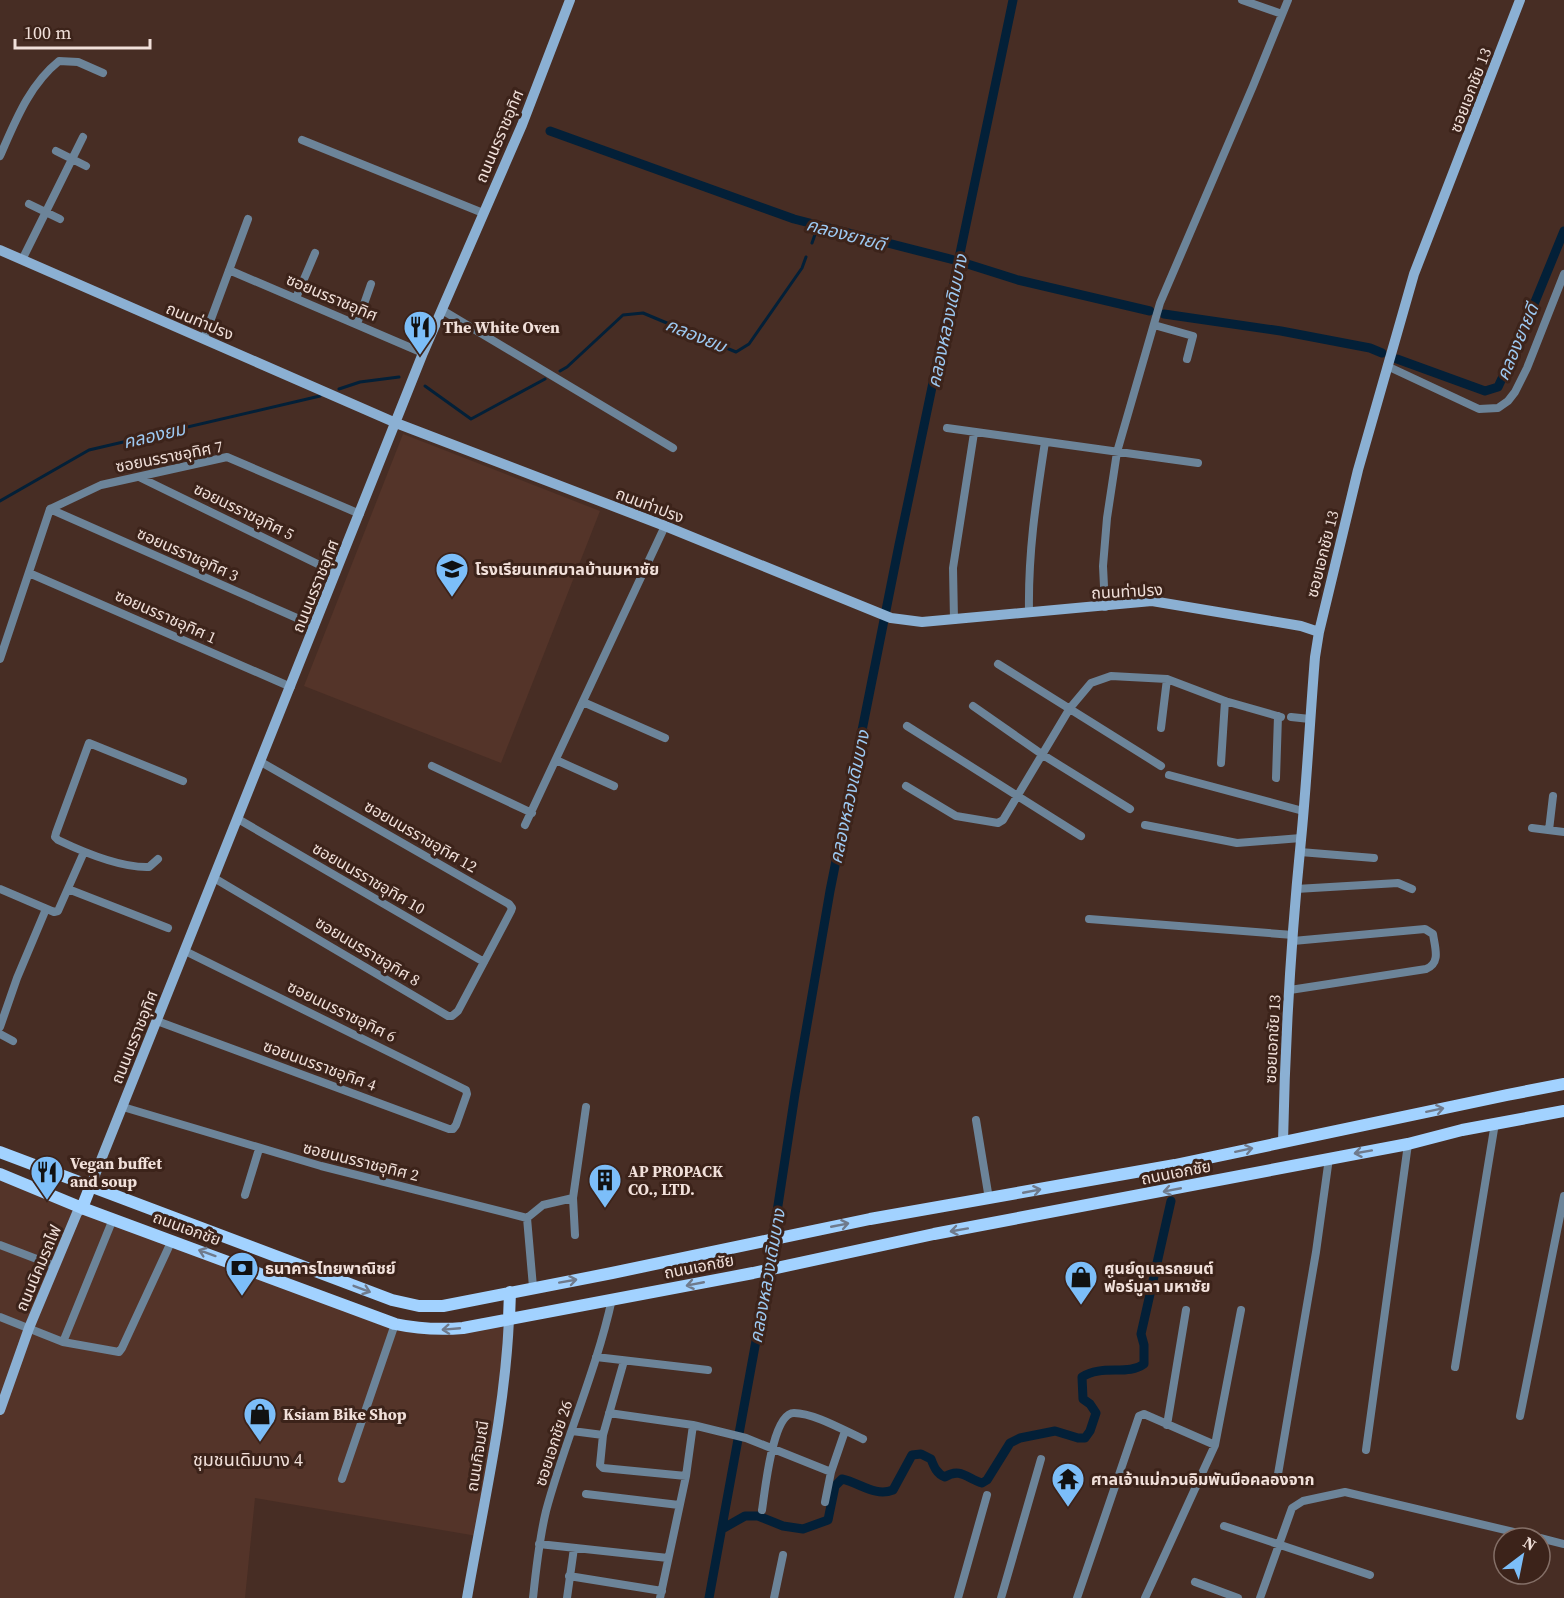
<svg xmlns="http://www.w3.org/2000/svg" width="1564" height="1598" font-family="'Source Serif 4','Noto Sans Thai',serif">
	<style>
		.built { fill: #543429 }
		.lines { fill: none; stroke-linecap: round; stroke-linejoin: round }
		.stream { stroke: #032038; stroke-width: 3 }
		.canal { stroke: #032038; stroke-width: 9 }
		.street { stroke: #6c8499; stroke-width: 8 }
		.secondary { stroke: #8bb0d3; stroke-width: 10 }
		.primary { stroke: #a2d2ff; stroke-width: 12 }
		.oneway { stroke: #6f7a8c }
		.labels { text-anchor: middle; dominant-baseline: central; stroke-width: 6; stroke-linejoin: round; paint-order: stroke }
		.street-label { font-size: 16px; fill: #f1e0da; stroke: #3c231a }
		.poi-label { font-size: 16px; font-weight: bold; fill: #f1e0da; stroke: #3c231a; text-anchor: start }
		.water-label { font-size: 18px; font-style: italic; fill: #9dc9f2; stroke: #3c231a }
		.neighbourhood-label { font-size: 18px; fill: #f1e0da; stroke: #3c231a }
	</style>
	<rect width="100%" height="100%" fill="#472d24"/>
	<!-- built -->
	<path class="built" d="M403 434 600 511 501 763 304 686Z
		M0 1175 416 1329 509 1319 477 1536 255 1498 245 1598H0Z"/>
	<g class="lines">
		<!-- stream -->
		<path class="stream" d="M812 243 818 226
			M560 371 567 367 623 315 643 313 736 352 749 344 802 268 806 257
			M425 386 471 419 545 379
			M339 389 360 382 399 377
			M0 501 89 450 320 396"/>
		<!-- canal -->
		<path class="canal" d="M550 131 794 219 958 261 1018 280 1150 311
			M1164 314 1281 331 1370 348 1382 353
			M1397 359 1485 391 1498 387 1514 353 1564 231
			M722 1529 745 1516H758L783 1526 803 1529 828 1520 835 1486 842 1479C860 1483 875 1497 893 1490L912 1455 921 1454 931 1459C934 1467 937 1474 945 1477 960 1467 968 1479 982 1483L987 1480 1010 1443 1020 1438 1055 1431 1078 1438H1085L1090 1431 1096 1413 1090 1404 1083 1399 1082 1377C1102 1364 1128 1376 1144 1364V1345L1141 1334 1171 1201
			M709 1598 764 1297 795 1094 830 891 899 545 1013 0"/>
		<!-- street -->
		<path class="street" d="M1242 0 1282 14
			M302 140 483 213
			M56 151 86 166
			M0 156C15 122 29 85 59 61L78 62 103 73
			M29 204 60 219
			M22 260 83 137
			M229 270 423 353
			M296 298 315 253
			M442 310 673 448
			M357 324 371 284
			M1154 325 1193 336 1187 359
			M204 338 248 219
			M1387 366 1479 409 1498 408 1508 401 1515 392 1527 368 1564 274
			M947 428 1198 463
			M139 477 336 573
			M50 509 101 485 227 457 360 514
			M50 509 315 626
			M29 573 291 687
			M1105 607 1103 566 1107 518 1117 452 1160 303 1253 86 1288 0
			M1029 612C1028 552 1036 501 1045 442
			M954 620 953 568 974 433
			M0 659 50 509
			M998 664 1161 766
			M583 702 665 738
			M973 706 1043 755 1130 809
			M1291 717 1310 719
			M907 726 1081 836
			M1161 728 1167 679 1225 701 1281 717
			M556 760 614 786
			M1221 763 1225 701
			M432 766 532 813
			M1169 775 1303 811
			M1276 778 1278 716
			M906 786 956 816 998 823 1003 820 1070 708 1091 683 1111 676 1167 679
			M238 819 484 962
			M525 825 665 526
			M1145 825 1237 843 1301 838
			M1532 828 1564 832
			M1549 830 1553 796
			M1300 852 1374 858
			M158 859 149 867C121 868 83 852 58 840L55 837 56 833 89 743 183 781
			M214 878 448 1016H452L458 1011 511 911 512 908 509 904 261 762
			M0 889 54 912 58 911 84 852
			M68 889 168 928
			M1296 889 1398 883 1412 889
			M1089 919 1293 935
			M1290 990 1426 969C1441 963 1435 948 1433 934L1425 929 1293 941
			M157 1021 449 1129H453L456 1125 467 1094 466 1090 185 951
			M0 1027 17 978 46 909
			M0 1034 13 1041
			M123 1107 321 1166 527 1218 533 1287
			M976 1120 989 1199
			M245 1195 259 1149
			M527 1218 543 1205 573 1198
			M575 1235 573 1198 586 1107
			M0 1245 55 1266
			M0 1317 63 1342 119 1352 122 1348 172 1240
			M63 1342 113 1219
			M596 1357 708 1370
			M1455 1367 1495 1123
			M609 1413 693 1425
			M1520 1416 1564 1196
			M1167 1425 1186 1310
			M572 1431 603 1435 600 1465 603 1468 686 1476
			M603 1435 624 1361
			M1366 1450 1408 1144
			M342 1479 395 1324
			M1277 1480 1316 1252 1329 1158
			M586 1494 679 1505
			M825 1502 831 1472 845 1431
			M762 1510C765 1492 772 1413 794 1413 814 1413 845 1431 863 1439
			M1224 1526 1370 1575
			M1540 1538 1564 1544
			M539 1544 668 1558
			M569 1576 662 1591
			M1195 1582 1238 1598
			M533 1598C536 1569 539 1540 546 1511 565 1440 596 1372 612 1299
			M567 1598 574 1548
			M660 1598 686 1476 693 1425 746 1438 831 1472
			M774 1598 783 1555
			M958 1598 987 1495
			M1001 1598 1041 1459
			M1077 1598 1139 1416 1144 1414 1215 1445
			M1145 1598 1215 1445 1241 1310
			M1260 1598 1292 1508 1303 1501 1345 1492 1539 1538"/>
		<!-- secondary -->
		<path class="secondary" d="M0 250 396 423 665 526 891 618 922 622 1152 601 1301 626 1319 632
			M1283 1142C1285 1041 1291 940 1301 840 1307 779 1310 718 1315 657L1319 632 1358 470 1414 274 1520 0
			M91 1185 423 353 522 125 570 0
			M0 1410 29 1328 77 1213 82 1208
			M467 1598C483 1505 505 1413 509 1319"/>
		<!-- primary -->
		<path class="primary" d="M0 1152 392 1300 419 1306H443L612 1273 870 1219 1175 1165 1507 1095 1564 1084
			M0 1174 82 1208 395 1324C419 1329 439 1330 463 1328L753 1273 934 1234 1408 1144 1462 1130 1564 1111
			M82 1208 91 1185
			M509 1319 510 1292"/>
	</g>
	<!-- one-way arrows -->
	<defs><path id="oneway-shaft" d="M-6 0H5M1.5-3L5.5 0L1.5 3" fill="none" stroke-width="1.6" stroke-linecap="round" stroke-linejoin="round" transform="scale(1.5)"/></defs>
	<g class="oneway">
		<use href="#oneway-shaft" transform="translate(1435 1110) rotate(-12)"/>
		<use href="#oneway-shaft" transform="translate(1244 1150) rotate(-12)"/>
		<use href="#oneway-shaft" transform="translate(1363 1152) rotate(170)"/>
		<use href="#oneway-shaft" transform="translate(1172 1190) rotate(169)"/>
		<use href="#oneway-shaft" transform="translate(1032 1191) rotate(-11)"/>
		<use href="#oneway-shaft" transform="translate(840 1225) rotate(-11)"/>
		<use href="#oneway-shaft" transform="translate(959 1230) rotate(170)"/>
		<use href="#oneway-shaft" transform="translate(207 1253) rotate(-160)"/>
		<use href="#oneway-shaft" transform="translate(568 1281) rotate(-10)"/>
		<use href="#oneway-shaft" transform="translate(695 1284) rotate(169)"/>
		<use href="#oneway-shaft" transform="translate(362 1289) rotate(21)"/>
		<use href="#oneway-shaft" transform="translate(451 1329) rotate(175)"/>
	</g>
	<!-- icons -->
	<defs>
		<g id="restaurant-pin" transform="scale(1.725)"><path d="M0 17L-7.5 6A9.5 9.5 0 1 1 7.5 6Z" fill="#7cbef9" stroke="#3c231a"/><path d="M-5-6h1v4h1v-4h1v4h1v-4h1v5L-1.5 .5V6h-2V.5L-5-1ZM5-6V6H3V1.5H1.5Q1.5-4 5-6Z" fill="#111"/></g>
		<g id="school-pin" transform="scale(1.725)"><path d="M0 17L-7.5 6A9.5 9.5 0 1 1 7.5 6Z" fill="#7cbef9" stroke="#3c231a"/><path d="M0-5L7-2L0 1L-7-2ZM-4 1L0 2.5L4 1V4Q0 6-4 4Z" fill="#111"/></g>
		<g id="building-pin" transform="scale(1.725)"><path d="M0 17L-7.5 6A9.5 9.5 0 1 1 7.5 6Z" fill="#7cbef9" stroke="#3c231a"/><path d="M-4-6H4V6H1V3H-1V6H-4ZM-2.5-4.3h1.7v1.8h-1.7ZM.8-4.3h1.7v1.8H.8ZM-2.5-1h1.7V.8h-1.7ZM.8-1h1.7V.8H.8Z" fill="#111"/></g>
		<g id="bank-pin" transform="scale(1.725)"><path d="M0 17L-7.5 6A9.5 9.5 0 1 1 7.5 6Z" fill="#7cbef9" stroke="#3c231a"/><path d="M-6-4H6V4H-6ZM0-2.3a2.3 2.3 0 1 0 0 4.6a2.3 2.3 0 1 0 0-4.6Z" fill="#111"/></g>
		<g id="shop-pin" transform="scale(1.725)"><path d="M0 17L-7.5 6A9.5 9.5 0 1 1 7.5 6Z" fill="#7cbef9" stroke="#3c231a"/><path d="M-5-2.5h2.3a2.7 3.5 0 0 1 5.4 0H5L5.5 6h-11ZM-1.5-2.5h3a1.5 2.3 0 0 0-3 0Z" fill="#111"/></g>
		<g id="temple-pin" transform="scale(1.725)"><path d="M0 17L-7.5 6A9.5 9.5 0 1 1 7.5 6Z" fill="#7cbef9" stroke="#3c231a"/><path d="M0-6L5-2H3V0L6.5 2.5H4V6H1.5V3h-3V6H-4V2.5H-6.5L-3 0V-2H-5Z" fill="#111"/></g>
	</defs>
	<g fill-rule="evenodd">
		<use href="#restaurant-pin" x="420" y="327"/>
		<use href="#school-pin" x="452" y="569"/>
		<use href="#restaurant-pin" x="47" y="1172"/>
		<use href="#building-pin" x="605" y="1180"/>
		<use href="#bank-pin" x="242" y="1268"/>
		<use href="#shop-pin" x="1081" y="1277"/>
		<use href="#shop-pin" x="260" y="1414"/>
		<use href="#temple-pin" x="1068" y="1479"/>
	</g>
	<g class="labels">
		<!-- street labels -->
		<g class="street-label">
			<text transform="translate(1470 90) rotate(-69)">ซอยเอกชัย 13</text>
			<text transform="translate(499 136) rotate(-67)">ถนนนรราชอุทิศ</text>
			<text transform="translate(332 297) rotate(23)">ซอยนรราชอุทิศ</text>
			<text transform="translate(200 321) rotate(23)">ถนนท่าปรง</text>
			<text transform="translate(169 456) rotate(-11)">ซอยนรราชอุทิศ 7</text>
			<text transform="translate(650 505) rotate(21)">ถนนท่าปรง</text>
			<text transform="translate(244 511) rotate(26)">ซอยนรราชอุทิศ 5</text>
			<text transform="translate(188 554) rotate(24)">ซอยนรราชอุทิศ 3</text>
			<text transform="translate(1322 554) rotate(-76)">ซอยเอกชัย 13</text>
			<text transform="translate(315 586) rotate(-68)">ถนนนรราชอุทิศ</text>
			<text transform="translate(1127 591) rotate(-3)">ถนนท่าปรง</text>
			<text transform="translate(166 616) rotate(24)">ซอยนรราชอุทิศ 1</text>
			<text transform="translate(421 836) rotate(30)">ซอยนนรราชอุทิศ 12</text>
			<text transform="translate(369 878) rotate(30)">ซอยนนรราชอุทิศ 10</text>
			<text transform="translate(368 951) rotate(31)">ซอยนนรราชอุทิศ 8</text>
			<text transform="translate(342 1011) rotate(26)">ซอยนนรราชอุทิศ 6</text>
			<text transform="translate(134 1037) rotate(-68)">ถนนนรราชอุทิศ</text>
			<text transform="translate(1272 1039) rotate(-87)">ซอยเอกชัย 13</text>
			<text transform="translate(320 1065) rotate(20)">ซอยนนรราชอุทิศ 4</text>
			<text transform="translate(361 1161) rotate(14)">ซอยนนรราชอุทิศ 2</text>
			<text transform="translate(1176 1172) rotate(-11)">ถนนเอกชัย</text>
			<text transform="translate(187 1228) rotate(20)">ถนนเอกชัย</text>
			<text transform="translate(699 1266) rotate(-11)">ถนนเอกชัย</text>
			<text transform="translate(38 1268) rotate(-67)">ถนนนิคมรถไฟ</text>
			<text transform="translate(553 1443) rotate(-72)">ซอยเอกชัย 26</text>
			<text transform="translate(477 1456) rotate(-81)">ถนนกิจมณี</text>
		</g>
		<!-- poi labels -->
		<g class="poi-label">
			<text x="443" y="327">The White Oven</text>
			<text x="475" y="569">โรงเรียนเทศบาลบ้านมหาชัย</text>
			<text x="70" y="1163">Vegan buffet<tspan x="70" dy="18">and soup</tspan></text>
			<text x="628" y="1171">AP PROPACK<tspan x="628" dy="18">CO., LTD.</tspan></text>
			<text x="265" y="1268">ธนาคารไทยพาณิชย์</text>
			<text x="1104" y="1268">ศูนย์ดูแลรถยนต์<tspan x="1104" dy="18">ฟอร์มูลา มหาชัย</tspan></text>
			<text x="283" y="1414">Ksiam Bike Shop</text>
			<text x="1091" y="1479">ศาลเจ้าแม่กวนอิมพันมือคลองจาก</text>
		</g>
		<!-- water labels -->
		<g class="water-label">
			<text transform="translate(846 234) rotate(15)">คลองยายดี</text>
			<text transform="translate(947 321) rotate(-78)">คลองหลวงเดิมบาง</text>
			<text transform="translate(696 335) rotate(22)">คลองยม</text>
			<text transform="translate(1517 342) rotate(-67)">คลองยายดี</text>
			<text transform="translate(154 435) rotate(-13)">คลองยม</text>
			<text transform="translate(849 797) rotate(-78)">คลองหลวงเดิมบาง</text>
			<text transform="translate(767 1276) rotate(-80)">คลองหลวงเดิมบาง</text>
		</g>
		<!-- neighbourhood labels -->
		<g class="neighbourhood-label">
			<text x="248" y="1459">ชุมชนเดิมบาง 4</text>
		</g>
	</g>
	<!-- north arrow -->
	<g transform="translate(1522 1556) rotate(32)"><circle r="28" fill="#3c231a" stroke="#846f67" stroke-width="1.5"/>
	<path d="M0-4.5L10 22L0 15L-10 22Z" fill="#7cbef9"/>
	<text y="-9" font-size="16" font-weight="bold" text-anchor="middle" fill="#f1e0da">N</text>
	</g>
	<!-- scale -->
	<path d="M15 39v9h135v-9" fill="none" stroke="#f1e0da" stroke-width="3"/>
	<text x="24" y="39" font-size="18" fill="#f1e0da" stroke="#3c231a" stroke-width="4.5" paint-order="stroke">100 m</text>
</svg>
